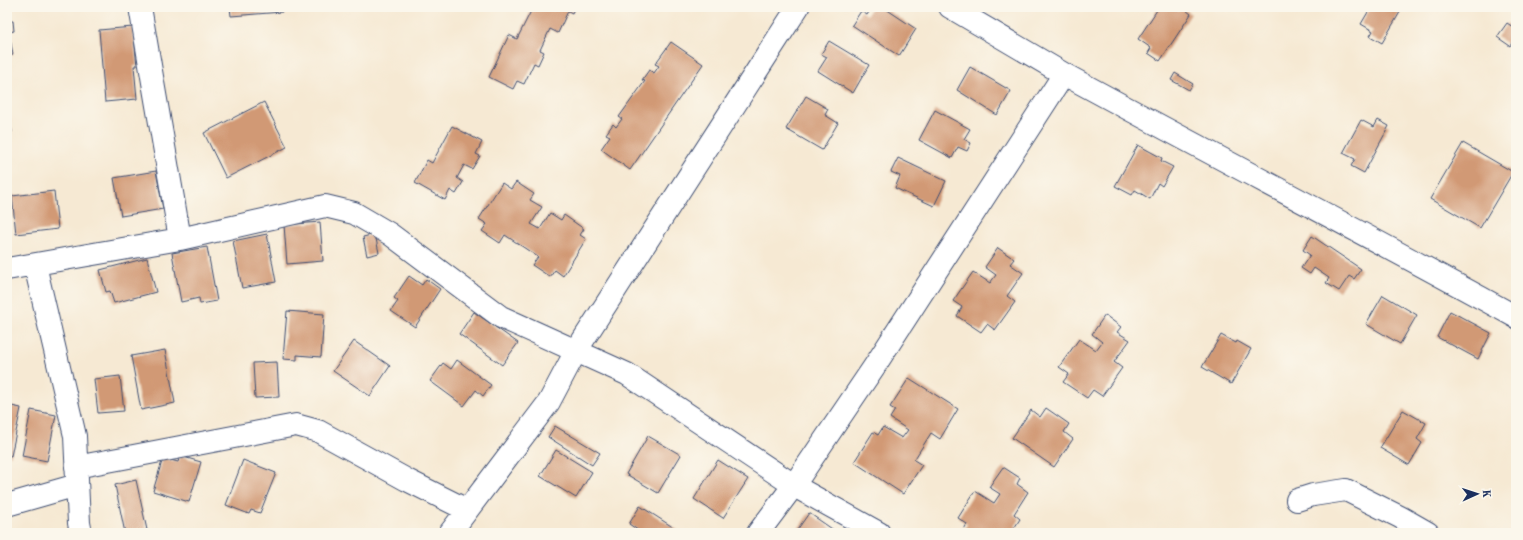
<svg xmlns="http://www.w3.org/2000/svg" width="1523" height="540" font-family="'Old Standard TT',serif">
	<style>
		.building { fill: #d19975 }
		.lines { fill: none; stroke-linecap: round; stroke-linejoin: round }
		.minor-casing { stroke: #3c4b70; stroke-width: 24 }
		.minor { stroke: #fff; stroke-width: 22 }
	</style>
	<rect width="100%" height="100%" fill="#fbf7ec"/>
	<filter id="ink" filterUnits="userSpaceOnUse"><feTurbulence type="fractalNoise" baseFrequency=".025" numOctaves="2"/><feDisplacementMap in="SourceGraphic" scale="8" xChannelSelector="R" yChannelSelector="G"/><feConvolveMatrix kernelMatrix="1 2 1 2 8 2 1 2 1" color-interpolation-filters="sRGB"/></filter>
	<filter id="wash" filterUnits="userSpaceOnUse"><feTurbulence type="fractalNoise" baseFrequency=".012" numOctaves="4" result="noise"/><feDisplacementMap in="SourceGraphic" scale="16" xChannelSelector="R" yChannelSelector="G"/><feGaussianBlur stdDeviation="0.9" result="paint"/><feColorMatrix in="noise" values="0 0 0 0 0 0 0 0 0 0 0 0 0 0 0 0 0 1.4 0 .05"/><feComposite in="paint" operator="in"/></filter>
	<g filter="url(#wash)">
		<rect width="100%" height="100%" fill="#f6e9d3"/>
		<g id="blocks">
			<!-- building -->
			<path class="building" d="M230 7H282V12L231 16Z
				M533 7H575L572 13 568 11 558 33 550 29 540 50 544 52 538 65 534 63 524 84 517 81 513 89 489 77 509 35 517 39Z
				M872 7H883L916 29 899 56 852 25 861 11 867 15Z
				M1159 7H1171L1178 11 1182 7 1191 14 1160 61 1148 53 1151 48 1138 39Z
				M1371 7H1403L1382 43 1370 36 1373 31 1361 24Z
				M7 21H13L14 31 9 32 13 55 7 56Z
				M1507 23 1516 29V37L1510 46 1497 37Z
				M133 27 137 66H134L137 99 105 102 99 30Z
				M829 41 869 65 853 93 818 71 827 57 821 54Z
				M671 42 703 64 630 170 601 149 610 136 606 134 613 124 616 127 622 119 619 117 645 81 642 80 649 70 654 73 659 66 655 64Z
				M970 67 1011 91 997 115 957 90Z
				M1175 73 1193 84 1189 90 1171 80Z
				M7 94 12 132H7Z
				M806 96 828 109 825 115 838 123 822 150 786 129Z
				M264 102 287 147 226 178 204 133Z
				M935 110 970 129 964 139 971 143 967 151 958 147 952 158 919 140Z
				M1361 120 1374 127 1378 120 1389 126 1364 173 1351 166 1355 159 1343 153Z
				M452 126 482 142 476 154 480 156 472 169 464 165 457 178 463 182 456 194 450 190 445 200 415 183 427 160 432 163Z
				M1463 143 1513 172 1480 228 1430 199Z
				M1138 145 1162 158 1161 161 1173 167 1162 186 1158 183 1150 199 1135 190 1132 195 1115 186Z
				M898 158 946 181 934 206 895 188 900 176 891 172Z
				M156 171 163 209 121 216 114 178Z
				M516 182 534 194 530 200 542 207 531 224 540 229 550 213 561 220 564 215 584 229 580 235 586 239 563 276 555 270 550 277 532 265 538 257 505 235 500 243 482 231 487 224 479 219 502 183 511 189Z
				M54 191 58 229 16 234 12 196Z
				M320 222 323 261 287 264 284 225Z
				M267 234 276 282 242 288 233 241Z
				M375 234 379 253 367 256 363 237Z
				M1312 236 1361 269 1354 279 1349 276 1339 291 1326 283 1329 278 1314 268 1310 274 1301 268 1310 255 1303 250Z
				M207 247 217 301 200 304 199 298 181 302 172 253Z
				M998 248 1014 259 1010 264 1023 273 1007 296 1015 302 995 330 987 324 981 332 957 316 962 307 953 301 973 272 990 283 996 275 985 267Z
				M147 258 156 292 114 303 110 291 106 292 100 270Z
				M409 276 422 285 426 279 440 289 415 327 391 311 398 301 394 298Z
				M1383 295 1417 315 1400 344 1366 324Z
				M287 311 324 314 321 357 297 355V360L283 359Z
				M1450 311 1491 333 1478 359 1437 337Z
				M474 312 518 343 502 365 459 334Z
				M1105 315 1121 327 1117 332 1130 340 1114 362 1122 368 1102 396 1093 390 1087 398 1063 382 1069 374 1059 367 1079 339 1096 350 1102 342 1092 334Z
				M1221 335 1236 343 1237 341 1251 349 1231 384 1202 367Z
				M354 341 390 366 370 396 333 371Z
				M165 350 175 403 141 410 131 356Z
				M457 360 491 385 483 396 476 390 464 406 430 381 443 363 451 369Z
				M277 362 279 397 255 398 253 363Z
				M120 376 124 411 98 413 94 379Z
				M909 378 958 409 940 439 931 433 914 460 922 465 903 494 854 462 873 432 878 435 883 427 902 438 908 430 890 418 895 410 890 407Z
				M7 405 21 408 11 456 7 455Z
				M1046 408 1069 424 1064 432 1073 439 1054 467 1012 438 1031 410 1040 417Z
				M31 410 56 415 47 461 22 456Z
				M1403 410 1426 423 1417 439 1422 443 1409 465 1380 448Z
				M555 426 600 453 592 465 548 437Z
				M648 436 681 455 658 493 626 474Z
				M556 450 592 472 576 498 540 476Z
				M180 456 201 462 189 502 153 491 163 458 178 462Z
				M243 460 276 473 260 513 251 510 249 514 226 505Z
				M718 460 748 479 723 518 694 499Z
				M1003 467 1020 478 1017 484 1028 492 1014 514 1020 519 1011 533H962L967 524 958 518 975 491 994 503 1000 494 989 487Z
				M136 480 147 530 134 533H125L115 485Z
				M640 506 682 533H642L629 524Z
				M809 513 838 533H795Z"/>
		</g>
	</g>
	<g filter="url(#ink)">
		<use href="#blocks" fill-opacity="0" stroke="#3c4b70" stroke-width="1"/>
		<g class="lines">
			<!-- minor casing -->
			<g class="minor-casing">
				<path id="minor" d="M140 7 180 239
					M950 7 1064 74
					M35 265 75 436 79 523 81 533
					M7 269 180 239 325 206 354 213 390 234 501 317 627 374 798 488 879 533
					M76 467 296 425 318 431 407 480 467 510
					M1297 500 1313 495 1346 490 1400 517 1428 533
					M7 505 77 485
					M450 533 549 402 576 351 798 7
					M758 533 794 485 874 367 1064 74C1214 156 1366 234 1516 317"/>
			</g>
			<!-- minor -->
			<use href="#minor" class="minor"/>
		</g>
	</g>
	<!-- margin -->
	<rect width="1523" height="540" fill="none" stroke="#fbf7ec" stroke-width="24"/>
	<!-- north arrow -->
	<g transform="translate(1477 494) rotate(87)" stroke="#fbf7ec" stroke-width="3" paint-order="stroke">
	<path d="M0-3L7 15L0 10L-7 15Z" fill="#1b2f5e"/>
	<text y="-6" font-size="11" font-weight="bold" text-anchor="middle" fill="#1b2f5e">K</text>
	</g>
</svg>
